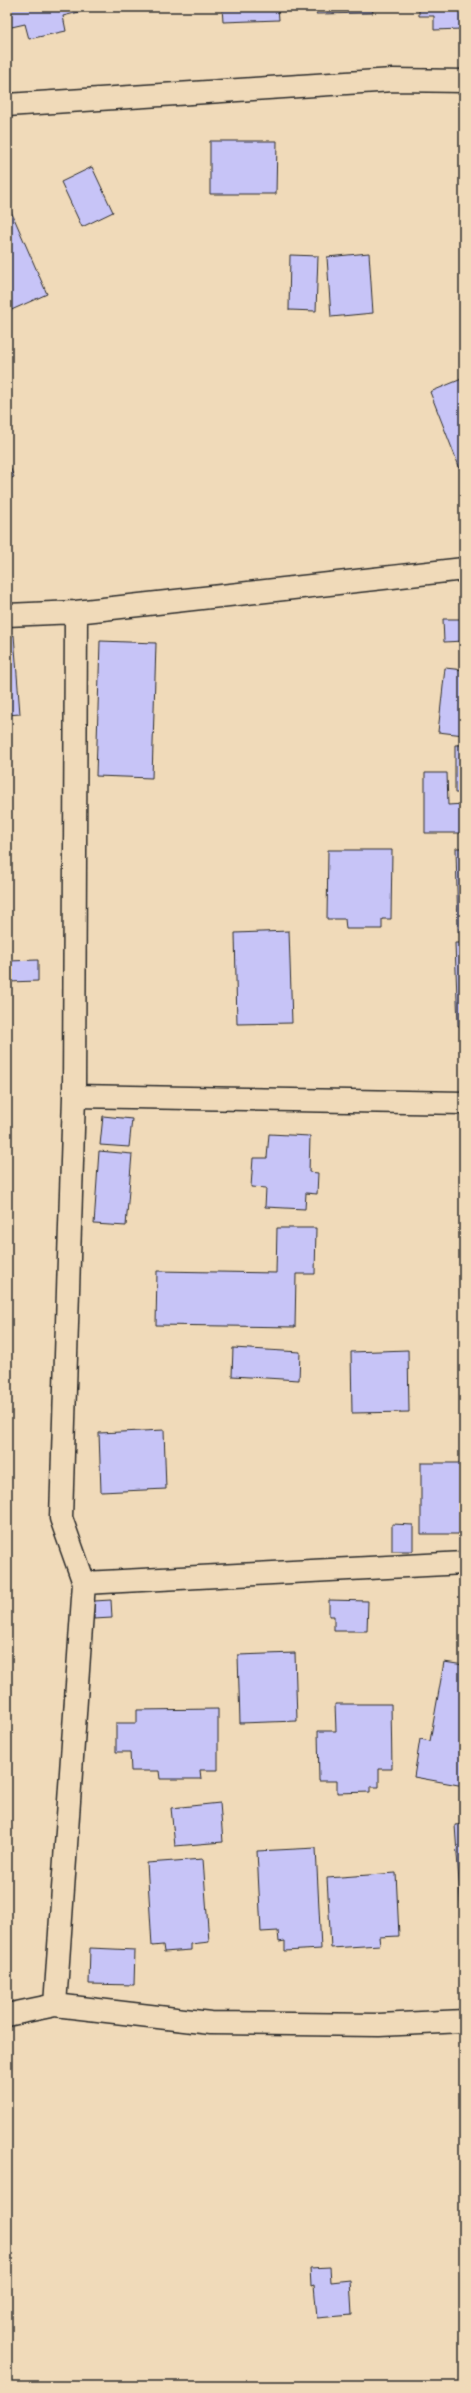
<svg xmlns="http://www.w3.org/2000/svg" width="471" height="2393" font-family="Dekko,sans-serif">
	<style>
		.building { fill: #c7c4f7; stroke: #2b2b2b }
		.lines { fill: none; stroke-linecap: round; stroke-linejoin: round }
		.minor-casing { stroke: #2b2b2b; stroke-width: 25 }
		.minor { stroke: #f0dab9; stroke-width: 22 }
	</style>
	<rect width="100%" height="100%" fill="#f0dab9"/>
	<filter id="ink" filterUnits="userSpaceOnUse"><feTurbulence type="fractalNoise" baseFrequency=".025" numOctaves="2"/><feDisplacementMap in="SourceGraphic" scale="8" xChannelSelector="R" yChannelSelector="G"/><feConvolveMatrix kernelMatrix="1 2 1 2 8 2 1 2 1" color-interpolation-filters="sRGB"/></filter>
	<g filter="url(#ink)">
		<!-- building -->
		<path class="building" d="M7 7H82L83 11 63 16 66 31 29 39 25 24 7 28Z
			M222 7H278L279 20 223 22Z
			M316 7H372L373 13 316 14Z
			M419 7H464V15H461V29L434 30V16H419Z
			M210 141H277L276 194H210Z
			M92 167 113 212 82 227 61 182Z
			M7 202 47 294 7 312Z
			M369 253 373 313 331 317 327 257Z
			M290 255 318 256 316 311 289 310Z
			M464 378V479L430 392Z
			M7 460 14 477 7 480Z
			M443 619H464V641L444 642Z
			M14 635 20 714 7 715V636Z
			M100 641 156 643 152 778 96 776Z
			M445 668 464 670V735L438 732Z
			M455 745H464V793H455Z
			M425 773H447L448 805 464 804V833H425Z
			M456 848H464V932H458Z
			M328 850H392L391 919H382V929H346L345 919H327Z
			M289 931 292 1023 237 1024 235 933Z
			M455 943H464V1026H458Z
			M38 960V981L8 982V961Z
			M103 1116 132 1119 129 1147 100 1145Z
			M269 1134 310 1136 309 1172 318 1173 317 1194 306 1193 305 1209 265 1207 266 1188 251 1187 253 1158H267Z
			M99 1151 132 1154 126 1226 94 1224Z
			M277 1228H316L315 1274H296L295 1327 156 1325 157 1271 276 1273Z
			M233 1348 300 1352 299 1380 232 1376Z
			M408 1350 409 1412 352 1413 351 1352Z
			M164 1430 166 1489 101 1492 99 1433Z
			M421 1463H464V1534H421Z
			M392 1524 413 1525V1551H392Z
			M111 1600 112 1618 94 1619V1601Z
			M329 1600 368 1601 367 1631H334V1616H329Z
			M295 1653 297 1721 240 1723 238 1655Z
			M444 1662 464 1665V1786L414 1777 420 1739 430 1741Z
			M335 1704H391L392 1769H379V1787H370V1792L337 1793V1781H319L318 1731H336Z
			M218 1709V1770H200L201 1779H160L159 1771H131L130 1752H116V1723H137V1710Z
			M220 1803 223 1842 175 1846 171 1808Z
			M464 1824V1940H463L455 1825Z
			M316 1848 321 1949 285 1951V1941L279 1942 278 1931 261 1932 257 1851Z
			M203 1859 209 1942 191 1944V1950L164 1952 163 1945 152 1946 147 1863Z
			M396 1873 399 1936 379 1937 380 1945 331 1948 327 1878Z
			M90 1948 135 1950 134 1985 89 1984Z
			M330 2267 331 2282 350 2280 352 2315 317 2318 314 2285 311 2286 310 2268Z"/>
		<g class="lines">
			<!-- minor casing -->
			<g class="minor-casing">
				<path id="minor" d="M7 105 393 80 464 81
					M7 615 76 612 464 569
					M74 1096 464 1103
					M84 1583 464 1563
					M55 2005 84 1583 61 1518 74 1096 76 612
					M7 2015 55 2005 210 2023 379 2025 464 2021"/>
			</g>
			<!-- minor -->
			<use href="#minor" class="minor"/>
		</g>
	</g>
	<!-- margin -->
	<rect width="471" height="2393" fill="none" stroke="#f0dab9" stroke-width="24"/>
	<rect x="12" y="12" width="447" height="2369" fill="none" stroke="#2b2b2b" stroke-width="1.5" filter="url(#ink)"/>
</svg>
